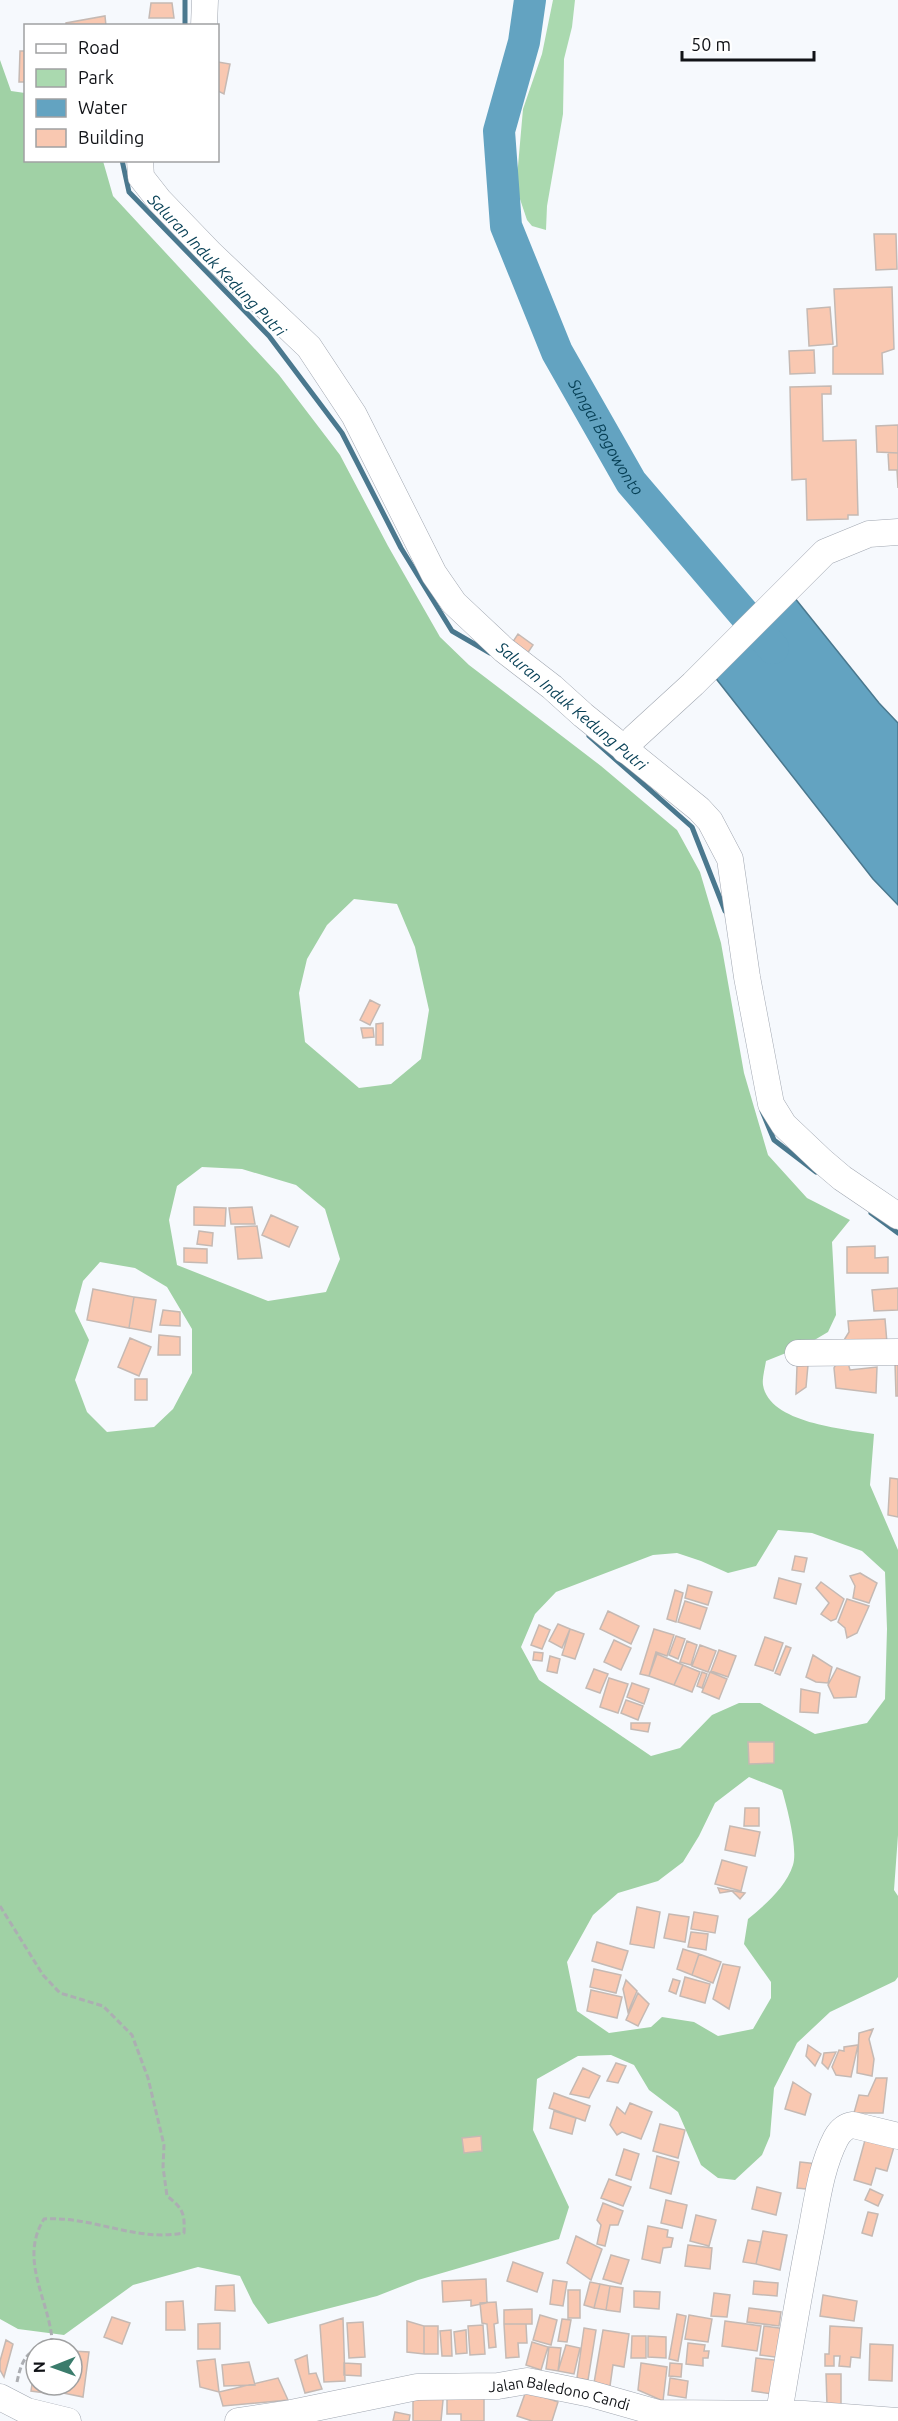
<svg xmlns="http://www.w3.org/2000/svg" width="898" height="2421" font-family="Ubuntu,sans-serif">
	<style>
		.green { fill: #aad9af }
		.forest { fill: #a0d1a5; fill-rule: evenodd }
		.water { fill: #63a3c1; stroke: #4a788e; stroke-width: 1.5 }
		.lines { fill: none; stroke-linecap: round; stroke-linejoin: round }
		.stream { stroke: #4a788e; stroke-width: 5 }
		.river { stroke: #63a3c1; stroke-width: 32 }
		.building { fill: #f9c8b1; stroke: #c5b9b3; stroke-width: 1.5 }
		.minor-casing { stroke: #a1a7b1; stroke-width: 27 }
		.path { stroke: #acaeb2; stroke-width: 3; stroke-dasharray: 6 3; stroke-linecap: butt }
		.minor { stroke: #fff; stroke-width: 26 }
		.labels { text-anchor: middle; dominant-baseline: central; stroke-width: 4.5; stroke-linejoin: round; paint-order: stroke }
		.street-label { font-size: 15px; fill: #111317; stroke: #fff }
		.water-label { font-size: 16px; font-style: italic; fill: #063f55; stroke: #fff }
	</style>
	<rect width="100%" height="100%" fill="#f6f9fd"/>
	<!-- green -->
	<path class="green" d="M553 0H575L572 27 564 59 563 114 547 206 546 230 532 226 527 220 514 181 518 166 523 109 542 54Z"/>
	<!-- forest -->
	<path class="forest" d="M0 60 11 91 25 93 26 160 103 161 113 196 279 375 340 455 388 546 440 637 469 665 601 766 677 830 700 872 721 943 744 1073 768 1155 807 1198 850 1220 832 1242 836 1315 828 1332 806 1345 766 1361C765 1368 762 1378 763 1385 769 1423 844 1429 874 1434L870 1485 898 1550V1835L894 1890 898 1896V1977L895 1981 830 2012 797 2043 774 2088 770 2136 762 2155 735 2180 718 2178 701 2165 678 2112 649 2090 634 2065 611 2055 578 2056 537 2079 533 2130 569 2207 559 2239 418 2280 377 2296 268 2324 253 2303 240 2276 198 2267 133 2285 64 2335 18 2329 0 2319ZM354 899 397 904 415 947 429 1010 421 1059 391 1084 359 1088 305 1042 299 993 307 959 327 925ZM202 1167 242 1169 296 1185 325 1209 340 1259 326 1292 268 1301 177 1265 169 1220 177 1186ZM100 1262 135 1268 167 1287 192 1329V1373L173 1409 154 1427 107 1432 87 1412 75 1380 89 1340 75 1311 83 1281ZM778 1530 812 1533 862 1551 885 1572 887 1629 885 1699 867 1723 815 1734 760 1703H739L712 1715 680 1748 651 1756 539 1680 521 1647 535 1614 556 1592 653 1555 677 1553 701 1561 728 1573 756 1566ZM749 1777 782 1790C787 1807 798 1849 793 1865 786 1887 765 1905 748 1919L744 1944 771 1982V1998L753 2029 718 2036 694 2022 662 2017 651 2027 609 2033 577 2011 567 1962 593 1915 618 1893 658 1881 683 1862 699 1836 715 1803Z"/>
	<!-- water -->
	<path class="water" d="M794 597 879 703 898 723V905L873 879 714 676Z"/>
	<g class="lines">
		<!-- stream -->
		<path class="stream" d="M185 26V0
			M122 160 129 192 269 336 342 433 401 548 452 631 490 653
			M589 736 692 827 725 911
			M762 1111 774 1140 816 1172
			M871 1213 898 1233"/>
		<!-- river -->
		<path class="river" id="s1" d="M530 0 524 42 499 131 506 226 557 352 631 482 773 648"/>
	</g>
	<!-- building -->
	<path class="building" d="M151 3H172L174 18H149Z
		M105 16 106 26H66V23Z
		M20 51H26V82H19Z
		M218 62 230 64 224 94 218 91Z
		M874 234H896L897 269 876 270Z
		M892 287 894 349 882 353 883 374H833V347L837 346 834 289Z
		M830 307 833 344 809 346 807 309Z
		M814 350 815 373 790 374 789 351Z
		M831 386V394H822L823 441 856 440 858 515H848V519L807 520 806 479 792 480 790 387Z
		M898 425V453L877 452 876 426Z
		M888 453H898V488L897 470H889Z
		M518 634 533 645 527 654 512 643Z
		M370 1000 380 1005 370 1025 360 1020Z
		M383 1023V1045H376V1024Z
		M361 1028H373L374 1037 363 1038Z
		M194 1207 226 1208 225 1226 194 1225Z
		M252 1207 255 1224H231L229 1208Z
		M271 1215 298 1227 289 1247 262 1235Z
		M257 1226 262 1258 238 1259 235 1227Z
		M199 1231 213 1233 212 1246 197 1244Z
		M875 1246V1258L888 1257V1273H847V1247Z
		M184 1248 207 1249V1263L184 1262Z
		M898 1288V1310L874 1311 872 1290Z
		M93 1289 134 1297 129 1328 87 1320Z
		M134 1297 156 1300 151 1332 129 1328Z
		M163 1310 180 1312V1326L160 1325Z
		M885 1319 887 1343 841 1345 849 1332 848 1321Z
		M159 1335 180 1337V1355H158Z
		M130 1338 151 1347 139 1376 118 1367Z
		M839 1359H847L850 1370 877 1367 876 1393 836 1388 834 1368Z
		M895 1363H898V1396H896Z
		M808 1365 806 1387 796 1394 797 1366Z
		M135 1379H147V1400H135Z
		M890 1478 898 1479V1517L888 1515Z
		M795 1556 807 1558 804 1572 792 1570Z
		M860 1573 877 1583 869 1603 853 1598 855 1586 850 1576Z
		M779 1578 801 1584 796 1604 774 1598Z
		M821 1582 844 1599 836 1619 831 1621 821 1614 829 1603 816 1588Z
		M688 1585 712 1592 708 1605 685 1598Z
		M675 1590 683 1593 676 1622 667 1619Z
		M847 1599 869 1606 857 1633 847 1638 845 1628 838 1622Z
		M685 1601 707 1608 700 1629 678 1622Z
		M608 1611 639 1626 631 1644 600 1629Z
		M558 1624 570 1629 562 1648 549 1641Z
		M539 1625 550 1630 542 1649 531 1645Z
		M570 1629 584 1634 575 1659 562 1655Z
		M654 1629 674 1635 667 1656 656 1652 649 1676 640 1674Z
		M676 1636 685 1639 678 1659 669 1655Z
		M765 1637 783 1643 773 1671 755 1665Z
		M614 1640 631 1648 621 1670 604 1662Z
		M687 1641 697 1645 691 1665 680 1662Z
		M700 1645 716 1651 708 1672 692 1666Z
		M786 1646 791 1648 780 1675 775 1673Z
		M719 1650 736 1656 728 1677 711 1671Z
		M534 1652 543 1653 542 1661 533 1660Z
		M657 1654 683 1665 674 1685 649 1676Z
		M813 1655 832 1667 828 1683 816 1682 806 1677Z
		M550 1656 560 1659 557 1673 547 1671Z
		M683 1665 700 1672 692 1692 674 1685Z
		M837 1668 860 1677 856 1697 834 1698 828 1685Z
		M594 1669 608 1674 600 1693 586 1688Z
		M702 1672 707 1674 702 1688 697 1686Z
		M710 1672 727 1679 719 1699 702 1692Z
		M609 1678 628 1684 618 1713 600 1707Z
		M632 1683 649 1689 644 1704 627 1697Z
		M801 1689 820 1693 818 1713 800 1712Z
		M626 1700 643 1706 638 1720 621 1713Z
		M631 1723H650L648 1732 631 1729Z
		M748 1742H774V1763L749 1764Z
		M745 1808H759V1826H744Z
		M730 1826 760 1832 755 1856 725 1850Z
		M722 1860 747 1867 741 1891 715 1884Z
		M718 1888 745 1893 740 1899 732 1891 720 1893Z
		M637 1907 660 1912 654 1948 630 1944Z
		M694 1912 718 1916 715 1933 691 1929Z
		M669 1914 689 1917 685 1942 664 1938Z
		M691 1932 708 1934 706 1950 688 1947Z
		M597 1942 628 1951 622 1970 592 1961Z
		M683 1949 699 1954 692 1975 677 1969Z
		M699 1954 721 1962 713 1983 692 1975Z
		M723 1964 740 1967 729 2009 713 1999Z
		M594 1969 621 1975 616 1993 590 1987Z
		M685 1977 710 1984 705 2003 680 1996Z
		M673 1979 680 1981 676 1994 669 1991Z
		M626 1980 637 1991 628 2012 623 1989Z
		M591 1990 622 1997 617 2018 587 2011Z
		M638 1993 649 2004 638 2026 626 2020Z
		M873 2029 869 2039 874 2059 872 2076 857 2073 859 2033Z
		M808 2045 821 2054 815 2066 806 2056Z
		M858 2045 851 2077 836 2075 832 2067 839 2050 844 2051V2047Z
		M836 2052 828 2069 822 2063 824 2053Z
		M616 2063 626 2066 618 2083 607 2081Z
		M583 2068 600 2076 589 2098 570 2094Z
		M876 2078H887L883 2113H854L859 2095 868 2096Z
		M793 2082 811 2094 805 2115 785 2109Z
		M554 2093 590 2106 585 2121 549 2108Z
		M630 2103 652 2112 641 2139 622 2132 617 2135 610 2125 617 2107 625 2114Z
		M554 2111 576 2118 572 2134 550 2128Z
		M660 2124 685 2130 678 2158 653 2151Z
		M867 2133 896 2140 887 2171 876 2168 871 2185 854 2180Z
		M481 2136 482 2151 464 2153 462 2138Z
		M624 2149 639 2154 631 2180 616 2175Z
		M657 2156 679 2162 671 2194 650 2188Z
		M800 2162 818 2164 815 2190 797 2188Z
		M609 2179 631 2187 623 2206 601 2198Z
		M757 2187 781 2193 776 2215 752 2209Z
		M870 2189 883 2195 878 2206 865 2200Z
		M666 2200 687 2205 682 2228 661 2223Z
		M603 2203 623 2211 618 2225H610L605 2246 597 2244 601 2225 597 2220Z
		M868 2212 878 2214 872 2236 862 2233Z
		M696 2215 716 2220 709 2246 690 2241Z
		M648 2226 668 2230 667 2237 673 2238 671 2247 663 2248 660 2263 642 2259Z
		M763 2231 787 2235 780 2270 756 2264Z
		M576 2236 602 2249 591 2280 567 2263Z
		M748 2240 761 2242 756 2264 743 2262Z
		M688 2245 712 2248 710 2269 685 2266Z
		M611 2255 629 2260 621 2284 603 2279Z
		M513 2262 543 2273 537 2292 507 2281Z
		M486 2279 487 2303 471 2306V2300L443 2302 442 2281Z
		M553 2280 567 2282 563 2306 550 2304Z
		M754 2281 778 2283 777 2296 753 2294Z
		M590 2282 600 2284 594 2308 584 2305Z
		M600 2284 610 2286 606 2310 594 2308Z
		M234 2285 235 2311 215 2310 216 2286Z
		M610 2286 623 2288 620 2312 606 2310Z
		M568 2290H580V2318H568Z
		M634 2291 660 2292 659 2309 634 2307Z
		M714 2293 730 2295 727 2317 711 2316Z
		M823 2295 857 2301 854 2321 820 2316Z
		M183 2301 185 2330H166V2302Z
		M496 2302 498 2323 494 2324 496 2347 489 2348 487 2324 482 2323 480 2303Z
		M749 2308 781 2312 779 2326 747 2322Z
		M532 2309V2324H504V2310Z
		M677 2314 686 2316 678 2361 669 2359Z
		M540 2315 557 2320 551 2345 533 2340Z
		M689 2315 712 2319 708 2342 685 2339Z
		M112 2317 130 2323 122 2344 104 2337Z
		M343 2318 345 2381 324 2382 320 2325Z
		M562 2319 571 2320 567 2342 558 2341Z
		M407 2321 424 2326V2354L407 2352Z
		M725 2321 761 2326 757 2351 722 2346Z
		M363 2322 365 2357 349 2358 347 2323Z
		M220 2323V2349H198V2324Z
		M504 2324H526L527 2343H518L519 2357 506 2358Z
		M483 2325 485 2354 470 2355 468 2326Z
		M424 2326H438V2354H424Z
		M764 2326 786 2329 782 2358 760 2355Z
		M830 2326 862 2328 860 2358 851 2357 850 2367 839 2366 840 2356H834V2366H825V2354H829Z
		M584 2328 596 2330 588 2380 577 2378Z
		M451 2330 452 2356H442L440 2331Z
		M466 2330 467 2353 456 2354 454 2332Z
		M603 2330 629 2334 624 2367 613 2365 610 2386 594 2383Z
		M632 2336H646V2358H631Z
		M648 2336 666 2337V2358L648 2357Z
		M6 2340 13 2344 4 2377 0 2370V2361Z
		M532 2342 548 2347 541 2370 526 2365Z
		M688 2343 705 2345 704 2351H709L708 2358H703V2366L686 2364Z
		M870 2344 893 2345 892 2381 869 2380Z
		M566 2345 580 2348 574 2374 558 2371Z
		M549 2347 561 2348 558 2371 546 2369Z
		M72 2351 89 2352 83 2397 53 2391V2385H72Z
		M307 2355 309 2374 316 2373 322 2389 305 2393 295 2360Z
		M36 2356V2385H46L45 2393 31 2391Z
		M756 2358 783 2361 779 2395 752 2391Z
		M215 2359 219 2392 200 2387 197 2361Z
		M249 2362 255 2385 224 2386 222 2365Z
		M344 2363 361 2364V2376L344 2375Z
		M641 2363 667 2367 663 2401 638 2390Z
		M670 2363 682 2364 681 2377 669 2376Z
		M826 2374H841V2405H827Z
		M278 2378 288 2400 223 2406 219 2392Z
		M670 2378 688 2381 686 2398 668 2395Z
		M444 2390 441 2421H413V2397Z
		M526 2391 558 2402 552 2421H532L517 2416Z
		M484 2393V2421H461V2414H447V2394Z
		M395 2412 410 2415 409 2421H393Z"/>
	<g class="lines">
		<!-- minor casing -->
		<g class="minor-casing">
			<g id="minor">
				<path d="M204 26 205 0"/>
				<path d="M140 160 141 177 159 200 211 254 309 347 354 415 434 574 454 603 504 650 552 687 583 715 699 809 710 821 730 859 747 977 771 1104 784 1125 822 1161 842 1178 898 1216"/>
				<path d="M625 750 634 738 693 684 825 552 869 534 898 532"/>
				<path d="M798 1353 898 1352"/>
				<path d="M0 2397 27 2411 68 2421"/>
				<path d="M779 2413C789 2353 799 2292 811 2232 817 2201 821 2167 836 2138 840 2131 845 2126 853 2125L898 2136"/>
				<path id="s2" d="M238 2421 291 2413 417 2387 498 2386 527 2381 591 2394 658 2413 804 2414 898 2421"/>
			</g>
		</g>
		<!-- path -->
		<path class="path" d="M0 1906 43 1975 60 1993 103 2006 132 2035 148 2078 164 2145 163 2167 167 2196C183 2208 185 2214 184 2233 133 2242 95 2216 44 2219 19 2259 48 2298 52 2339L37 2349
			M17 2382C20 2368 23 2356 36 2349"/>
		<!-- minor -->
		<use href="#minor" class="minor"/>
	</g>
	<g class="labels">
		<!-- street labels -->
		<g class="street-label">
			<text stroke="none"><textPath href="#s2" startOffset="326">Jalan Baledono Candi</textPath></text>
		</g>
		<!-- water labels -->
		<g class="water-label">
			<text transform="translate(217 265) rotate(46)">Saluran Induk Kedung Putri</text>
			<text stroke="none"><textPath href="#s1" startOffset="464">Sungai Bogowonto</textPath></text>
			<text transform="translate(572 706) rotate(40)">Saluran Induk Kedung Putri</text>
		</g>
	</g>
	<!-- legend -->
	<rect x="24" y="24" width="195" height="138" fill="#ffffff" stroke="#a0a1a2" stroke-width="1.5"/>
	<rect x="36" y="44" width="30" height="9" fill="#ffffff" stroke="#a0a1a2" stroke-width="1.5"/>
	<text x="78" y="54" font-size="18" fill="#111317">Road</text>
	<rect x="36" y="69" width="30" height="18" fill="#aad9af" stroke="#a0a1a2" stroke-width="1.5"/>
	<text x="78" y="84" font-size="18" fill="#111317">Park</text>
	<rect x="36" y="99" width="30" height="18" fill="#63a3c1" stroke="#a0a1a2" stroke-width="1.5"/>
	<text x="78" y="114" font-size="18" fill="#111317">Water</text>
	<rect x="36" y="129" width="30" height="18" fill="#f9c8b1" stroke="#a0a1a2" stroke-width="1.5"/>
	<text x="78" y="144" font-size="18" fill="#111317">Building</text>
	<!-- north arrow -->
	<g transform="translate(54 2367) rotate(269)"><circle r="28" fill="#ffffff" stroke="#a0a1a2" stroke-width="1.5"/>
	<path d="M0-4.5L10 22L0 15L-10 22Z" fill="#3b7c6c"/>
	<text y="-9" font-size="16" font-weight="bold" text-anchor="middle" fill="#111317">N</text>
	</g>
	<!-- scale -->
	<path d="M682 51v9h132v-9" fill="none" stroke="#111317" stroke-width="3"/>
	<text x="691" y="51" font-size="18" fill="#111317" stroke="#ffffff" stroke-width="4.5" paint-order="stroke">50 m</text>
</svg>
